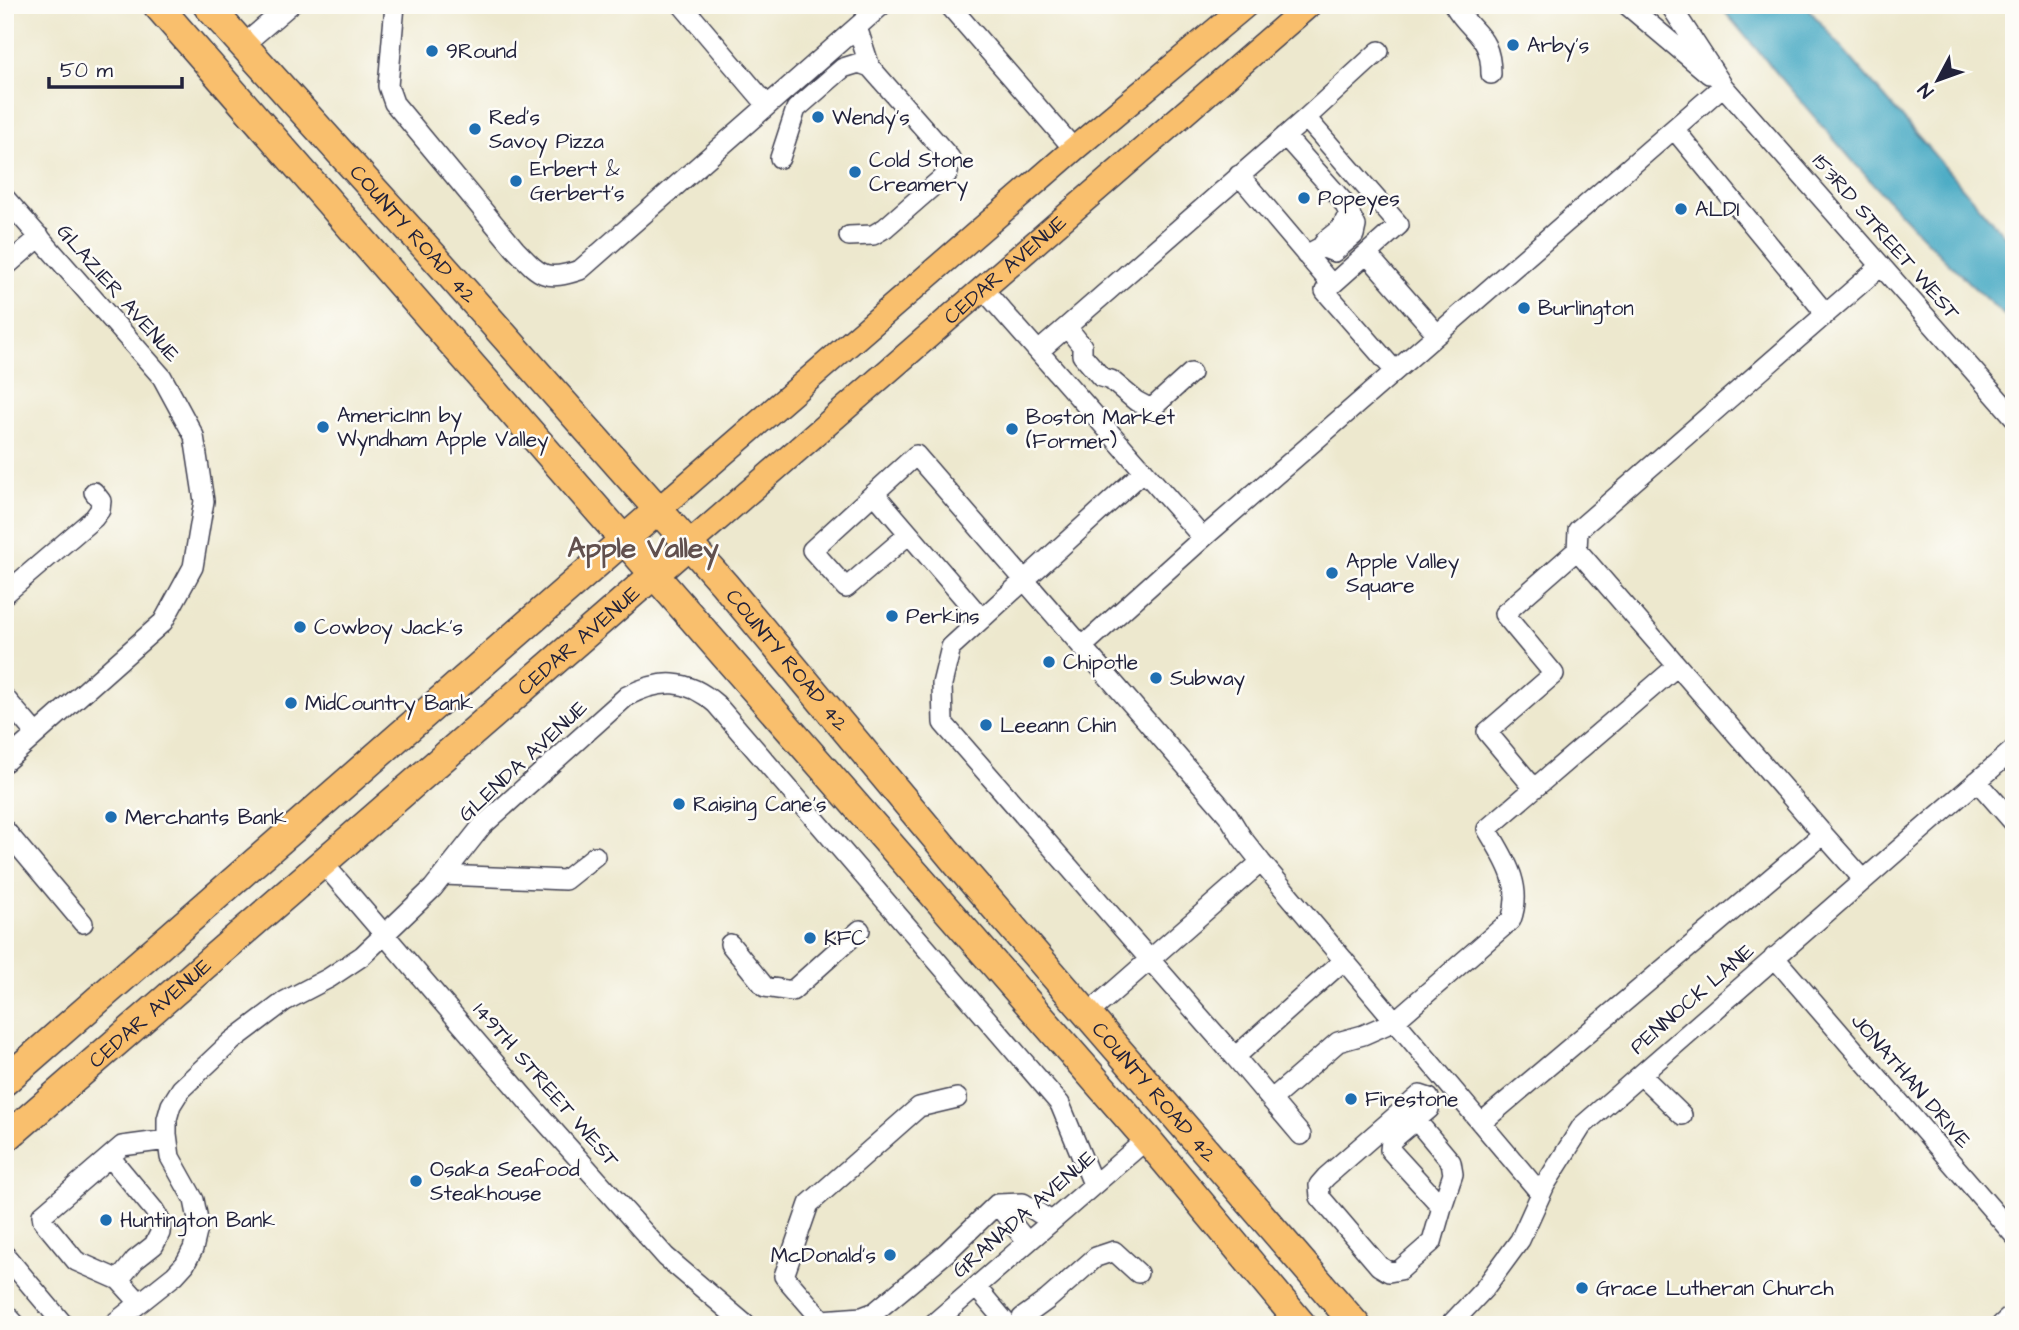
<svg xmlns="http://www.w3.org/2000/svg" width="2019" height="1330" font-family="'Architects Daughter',sans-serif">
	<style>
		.water { fill: #42a7c2; stroke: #32647e; stroke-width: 2 }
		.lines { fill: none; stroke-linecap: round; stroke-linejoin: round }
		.minor-casing { stroke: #404051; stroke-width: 22 }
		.major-casing { stroke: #404051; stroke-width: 27 }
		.highway-casing { stroke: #404051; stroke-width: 31 }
		.minor { stroke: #fff; stroke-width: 19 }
		.major { stroke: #f9bf6d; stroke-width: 24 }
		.highway { stroke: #f9bf6d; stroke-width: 28 }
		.poi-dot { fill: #1f6fb2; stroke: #fdfcf7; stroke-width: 2.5 }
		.labels { text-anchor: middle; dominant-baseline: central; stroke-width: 5; stroke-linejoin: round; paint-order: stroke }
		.poi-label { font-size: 21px; fill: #22223b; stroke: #fdfcf7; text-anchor: start }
		.street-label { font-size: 21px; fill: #22223b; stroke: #fdfcf7 }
		.district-label { font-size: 28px; font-weight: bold; fill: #61504e; stroke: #fdfcf7 }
	</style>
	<rect width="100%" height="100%" fill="#fdfcf7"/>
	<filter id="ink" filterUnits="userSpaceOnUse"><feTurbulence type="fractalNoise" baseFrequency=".0143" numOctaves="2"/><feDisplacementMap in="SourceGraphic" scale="14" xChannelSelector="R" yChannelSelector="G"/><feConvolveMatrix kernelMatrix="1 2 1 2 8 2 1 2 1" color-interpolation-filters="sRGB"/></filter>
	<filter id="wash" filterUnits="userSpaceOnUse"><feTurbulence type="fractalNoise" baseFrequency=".00686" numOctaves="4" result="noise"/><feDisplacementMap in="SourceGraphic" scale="28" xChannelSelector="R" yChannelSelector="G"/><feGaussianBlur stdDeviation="1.57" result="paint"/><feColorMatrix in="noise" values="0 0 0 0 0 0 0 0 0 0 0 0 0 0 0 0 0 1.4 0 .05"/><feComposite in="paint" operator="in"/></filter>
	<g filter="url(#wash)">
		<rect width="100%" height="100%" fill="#ede8ce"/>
		<!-- water -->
		<path class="water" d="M1719 5H1805L2014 247V324C1904 228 1813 115 1719 5Z"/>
	</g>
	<g filter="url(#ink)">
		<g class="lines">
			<!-- minor casing -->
			<g class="minor-casing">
				<path id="minor" d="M395 5 388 86 394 103 515 249C540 275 544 282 580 270L882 5
					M682 5 767 105
					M949 5 1074 149
					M1454 5C1472 35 1491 34 1491 74
					M1627 5 1709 74
					M1670 5 1723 86 2014 417
					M242 46 290 5
					M1306 118 1399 225 1325 291 1395 371
					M1674 129 1826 314
					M1285 136 1342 200 1356 226 1354 235 1334 252 1321 247 1306 255
					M780 158 796 109 843 68 859 63 870 67
					M1239 175 1332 285
					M5 198 162 377 194 436 204 501 193 567 163 622 5 762
					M849 236 873 235 885 228 948 173 950 158 870 67 857 27
					M1321 247 1326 240 1341 228 1350 212
					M1367 254 1437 334
					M5 267 40 237
					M984 290 1203 538
					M1067 327 1082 346V355L1101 377 1111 380 1136 401 1151 409 1191 373
					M1039 351 1306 118 1379 51
					M1144 471 951 647 942 684 943 723 1235 1057 1344 960
					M874 493 982 619
					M909 534 846 588 812 550 916 455 1228 815 1242 838 1261 862 1541 1194
					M1577 550 1578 530 1881 266
					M5 594 94 518 100 510 101 501 94 492
					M1083 646 1203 538 1723 86
					M5 698 36 734
					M1977 781 2014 823
					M5 830 83 923
					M1823 834 1863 879
					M323 863 535 1110 666 1257 746 1325
					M443 875 565 880 595 856
					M730 944 765 987 792 991 860 930
					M1774 957 2014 1235
					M1089 1013 1261 862
					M1235 1057 1301 1135
					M1641 1075 1682 1115
					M957 1098 919 1107 809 1204 784 1276 822 1320 862 1317 875 1312 947 1252 997 1204 1023 1203 1051 1221
					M1429 1098 1420 1095 1326 1177 1319 1185 1320 1197 1379 1266 1389 1272 1400 1270 1432 1242 1442 1207
					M1271 1100 1338 1042 1363 1035 1395 1021 1511 920C1524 885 1504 858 1487 829L1677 666
					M1416 1120 1451 1162 1453 1174 1442 1207 1390 1150 1391 1141 1429 1109V1098
					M1481 1123 1823 834 1577 550 1504 614 1554 674 1487 732 1533 787
					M110 1157 154 1210 161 1222 160 1233 154 1245 135 1260 119 1280
					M997 1204 1027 1242
					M5 1255 64 1325
					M976 1287 1008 1325
					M139 1302 119 1280 76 1261 43 1221 42 1215 122 1146 167 1140
					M5 1313 16 1325
					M1022 1318 1047 1300 1096 1257 1114 1251 1138 1273
					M112 1325 175 1275 185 1264 193 1249 199 1224 194 1200 170 1157 167 1134V1119L171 1105 181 1089 232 1041 285 1001 329 978 362 956 433 888 482 826 627 696C660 679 687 678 716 704L1060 1104 1093 1184
					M932 1325 1147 1139
					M1450 1325 1484 1289 1520 1240 1545 1185 1582 1126 2014 749
					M2001 1325 2014 1313"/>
			</g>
			<!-- major casing -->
			<g class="major-casing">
				<g id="major">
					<path d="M658 510 1074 149 1246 5"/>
					<path id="s1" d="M688 545 1309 5"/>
				</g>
			</g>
			<!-- highway casing -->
			<g class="highway-casing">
				<g id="highway">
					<path d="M157 5 1147 1139 1302 1325"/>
					<path id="s2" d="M207 5 421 242 724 584 960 867 1356 1325"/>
					<path d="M5 1081 658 510"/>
					<path id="s3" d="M5 1139 688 545"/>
				</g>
			</g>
			<!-- minor -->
			<use href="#minor" class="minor"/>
			<!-- major -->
			<use href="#major" class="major"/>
			<!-- highway -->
			<use href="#highway" class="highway"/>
		</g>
	</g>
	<!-- markers -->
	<g class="poi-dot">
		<circle cx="1513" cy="45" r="7"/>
		<circle cx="432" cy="51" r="7"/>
		<circle cx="818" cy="117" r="7"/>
		<circle cx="475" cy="129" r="7"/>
		<circle cx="855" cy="172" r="7"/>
		<circle cx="516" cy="181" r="7"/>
		<circle cx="1304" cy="198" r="7"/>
		<circle cx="1681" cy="209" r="7"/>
		<circle cx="1524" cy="308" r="7"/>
		<circle cx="323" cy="427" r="7"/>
		<circle cx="1012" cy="429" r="7"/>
		<circle cx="1332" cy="573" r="7"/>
		<circle cx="892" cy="616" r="7"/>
		<circle cx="300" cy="627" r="7"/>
		<circle cx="1049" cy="662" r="7"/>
		<circle cx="1156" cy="678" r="7"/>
		<circle cx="291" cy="703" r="7"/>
		<circle cx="986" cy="725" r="7"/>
		<circle cx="679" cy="804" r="7"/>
		<circle cx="111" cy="817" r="7"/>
		<circle cx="810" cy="938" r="7"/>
		<circle cx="1351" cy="1099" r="7"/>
		<circle cx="416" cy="1181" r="7"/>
		<circle cx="106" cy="1220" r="7"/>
		<circle cx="890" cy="1255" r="7"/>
		<circle cx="1582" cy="1288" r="7"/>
	</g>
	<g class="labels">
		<!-- poi labels -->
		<g class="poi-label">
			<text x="1527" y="45">Arby's</text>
			<text x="446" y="51">9Round</text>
			<text x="489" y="117">Red's<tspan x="489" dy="24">Savoy Pizza</tspan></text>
			<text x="832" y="117">Wendy's</text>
			<text x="869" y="160">Cold Stone<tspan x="869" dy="24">Creamery</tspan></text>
			<text x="530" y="169">Erbert &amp;<tspan x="530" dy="24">Gerbert's</tspan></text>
			<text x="1318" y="198">Popeyes</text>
			<text x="1695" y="209">ALDI</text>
			<text x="1538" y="308">Burlington</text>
			<text x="337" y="415">AmericInn by<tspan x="337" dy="24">Wyndham Apple Valley</tspan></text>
			<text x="1026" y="417">Boston Market<tspan x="1026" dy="24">(Former)</tspan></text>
			<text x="1346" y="561">Apple Valley<tspan x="1346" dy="24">Square</tspan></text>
			<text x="906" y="616">Perkins</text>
			<text x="314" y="627">Cowboy Jack's</text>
			<text x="1063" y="662">Chipotle</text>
			<text x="1170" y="678">Subway</text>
			<text x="305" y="703">MidCountry Bank</text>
			<text x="1000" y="725">Leeann Chin</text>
			<text x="693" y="804">Raising Cane's</text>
			<text x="125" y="817">Merchants Bank</text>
			<text x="824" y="938">KFC</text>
			<text x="1365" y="1099">Firestone</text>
			<text x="430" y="1169">Osaka Seafood<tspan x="430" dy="24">Steakhouse</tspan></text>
			<text x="120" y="1220">Huntington Bank</text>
			<text x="876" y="1255" text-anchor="end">McDonald's</text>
			<text x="1596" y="1288">Grace Lutheran Church</text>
		</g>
		<!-- street labels -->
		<g class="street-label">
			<text stroke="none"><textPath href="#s2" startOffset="308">COUNTY ROAD 42</textPath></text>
			<text transform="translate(1886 237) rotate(49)">153RD STREET WEST</text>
			<text stroke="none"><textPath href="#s1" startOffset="420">CEDAR AVENUE</textPath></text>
			<text transform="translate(118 293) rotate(49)">GLAZIER AVENUE</text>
			<text stroke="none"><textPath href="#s3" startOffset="760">CEDAR AVENUE</textPath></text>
			<text stroke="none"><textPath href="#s2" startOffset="875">COUNTY ROAD 42</textPath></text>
			<text transform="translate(523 761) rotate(-43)">GLENDA AVENUE</text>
			<text transform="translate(1692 999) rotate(-41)">PENNOCK LANE</text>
			<text stroke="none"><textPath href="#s3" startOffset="192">CEDAR AVENUE</textPath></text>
			<text transform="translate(1911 1081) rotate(49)">JONATHAN DRIVE</text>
			<text transform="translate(546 1085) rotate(49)">149TH STREET WEST</text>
			<text stroke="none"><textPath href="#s2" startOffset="1442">COUNTY ROAD 42</textPath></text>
			<text transform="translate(1024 1214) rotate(-41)">GRANADA AVENUE</text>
		</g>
		<!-- district labels -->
		<g class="district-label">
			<text x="643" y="548">Apple Valley</text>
		</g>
	</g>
	<!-- margin -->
	<rect width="2019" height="1330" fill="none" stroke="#fdfcf7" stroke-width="28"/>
	<!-- north arrow -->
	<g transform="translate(1938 80) rotate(229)" stroke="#fdfcf7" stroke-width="5" paint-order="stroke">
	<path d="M0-5L12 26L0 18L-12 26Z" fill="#22223b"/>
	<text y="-10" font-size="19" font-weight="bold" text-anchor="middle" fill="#22223b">N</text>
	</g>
	<!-- scale -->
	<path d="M49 77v10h133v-10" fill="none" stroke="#22223b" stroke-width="3.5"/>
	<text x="60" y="77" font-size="21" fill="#22223b" stroke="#fdfcf7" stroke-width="5" paint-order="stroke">50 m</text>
</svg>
